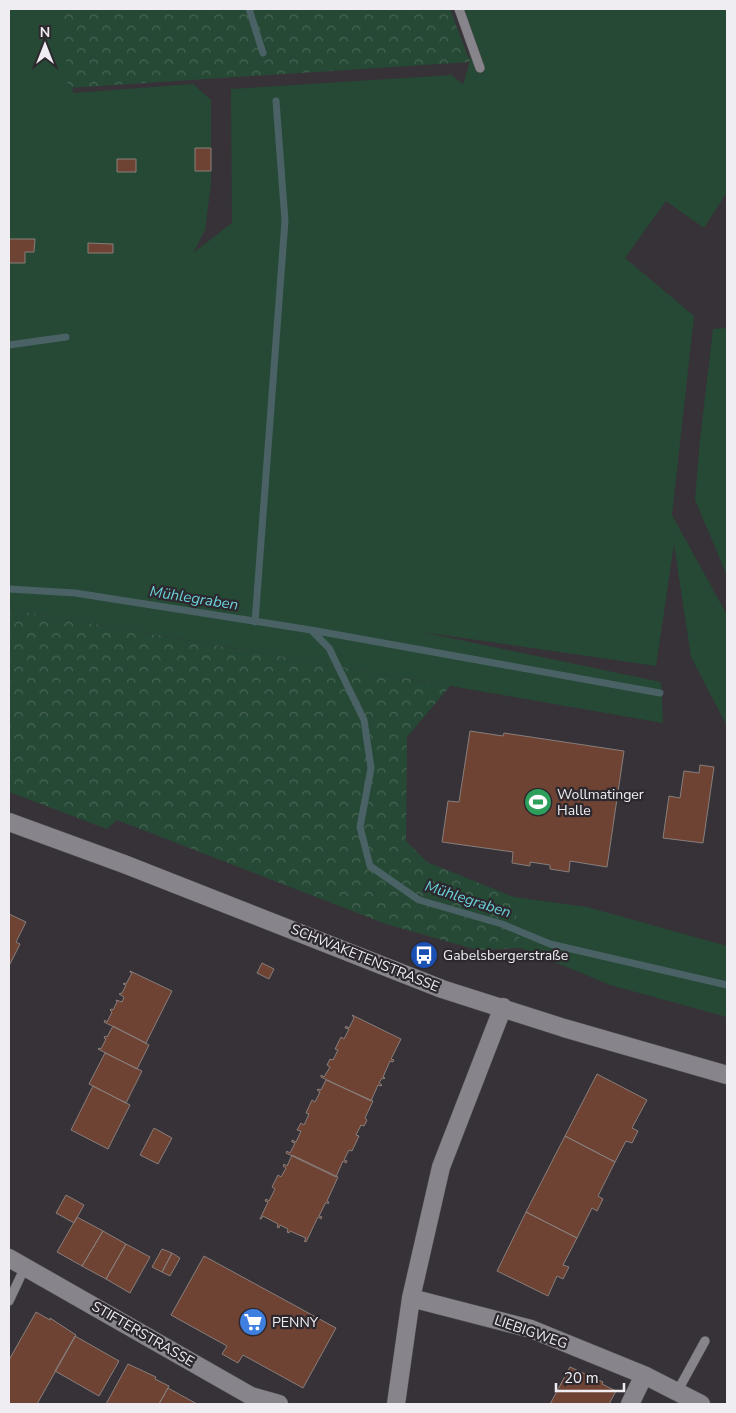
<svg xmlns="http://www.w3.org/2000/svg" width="736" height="1413" font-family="'Nunito Sans',sans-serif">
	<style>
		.green { fill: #264935 }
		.forest { fill: url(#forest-crowns) }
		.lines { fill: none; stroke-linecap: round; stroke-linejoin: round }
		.stream { stroke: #4a6265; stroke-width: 7 }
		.building { fill: #6f4334; stroke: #877e7b }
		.service-casing { stroke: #545156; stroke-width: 10 }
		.minor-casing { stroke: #545156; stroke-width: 19 }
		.service { stroke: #88848b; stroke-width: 9 }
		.minor { stroke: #88848b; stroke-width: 18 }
		.labels { text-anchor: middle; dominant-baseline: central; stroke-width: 4.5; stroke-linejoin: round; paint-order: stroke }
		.poi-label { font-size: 14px; fill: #efedf1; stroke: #2c282e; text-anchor: start }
		.street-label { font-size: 14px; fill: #efedf1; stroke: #2c282e }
		.water-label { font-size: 15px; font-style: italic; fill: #6ad0d9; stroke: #2c282e }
	</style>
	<defs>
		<pattern id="forest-crowns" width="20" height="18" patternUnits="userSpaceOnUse" patternTransform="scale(1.25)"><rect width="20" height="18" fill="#264935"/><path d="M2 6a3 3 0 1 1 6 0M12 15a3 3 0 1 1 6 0" fill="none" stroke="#466453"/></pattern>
	</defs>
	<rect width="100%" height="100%" fill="#363238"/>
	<!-- green -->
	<path class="green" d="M9 9H64L73 93 193 84 211 100V184L205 230 193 253 232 223 231 89 451 75 463 84 470 62 465 9H727V192L704 228 666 201 625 258 694 316 672 515 727 615V726L691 657 674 544 656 666 422 632 661 682 663 723 9 609Z
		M727 328V575L695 500 700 440 713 329Z
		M514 897 587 907 727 946V1017L610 985 521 948Z"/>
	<!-- forest -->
	<path class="forest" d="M62 9H450L470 62 68 88Z
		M9 609 450 686 407 737 406 841 427 862 514 897 521 948 478 950 386 924 117 820 107 829 9 792Z"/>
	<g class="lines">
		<!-- stream -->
		<path class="stream" d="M249 9 263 53
			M9 345 66 337
			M9 589 75 593 311 630 329 648 364 720 371 768 360 827 370 866 419 900 502 924 550 944 727 985
			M255 622 285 221 276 101
			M311 630 660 693"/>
	</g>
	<!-- building -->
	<path class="building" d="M195 148H211V171H195Z
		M117 159H136V172H117Z
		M9 239H35L34 252H25V263H9Z
		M88 243 113 244V253H88Z
		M470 731 503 736 504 733 624 751 607 867 570 861 569 872 550 869V865L530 862V866L512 863 513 852 442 842 448 801 459 802Z
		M700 765 714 767 703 843 663 838 669 796 680 798 684 771 699 773Z
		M9 914 26 922 16 942 20 944 10 964 9 963Z
		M262 963 274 969 269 979 257 973Z
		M130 971 172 991 146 1043 104 1022 105 1020 107 1022 112 1012 110 1010 111 1009 113 1010 117 1002 116 1000 122 1002 124 997 119 994 122 993 126 985 123 984 124 983 126 984 132 973 130 972Z
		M352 1015 401 1039 391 1059 394 1060 393 1062 390 1061 383 1077 385 1078 384 1079 382 1078 379 1083 382 1085 381 1086 378 1085 371 1101 321 1077V1075L324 1077 330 1067 327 1065 330 1059 333 1060 338 1050 335 1049 341 1037 344 1039 349 1029 345 1028 346 1026 349 1028 354 1018Z
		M113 1026 149 1045 137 1069 98 1049 99 1048 101 1049 106 1039 104 1038 105 1036 107 1037Z
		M105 1053 142 1071 126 1103 89 1084Z
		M597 1074 647 1100 632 1128 638 1131 632 1143 626 1141 615 1162 565 1136Z
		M326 1080 373 1101 365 1118 367 1120 364 1126 361 1125 356 1135 359 1136 352 1151 349 1150 344 1160 347 1161 346 1163 343 1161 336 1177 286 1153 287 1151 290 1153 295 1143 292 1142V1140L296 1142 301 1131 297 1130 301 1123 304 1125 309 1114 306 1113 312 1100 315 1102 320 1092 317 1090 318 1089 321 1090Z
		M93 1086 130 1105 108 1149 71 1130Z
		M154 1128 172 1138 158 1164 140 1155Z
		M565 1136 615 1162 598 1196 603 1199 597 1211 592 1208 577 1238 526 1212Z
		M292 1155 338 1177 327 1201 329 1202 328 1204 326 1202 319 1216 322 1217 321 1219 318 1217 306 1242 304 1241 306 1238 290 1231 289 1233 287 1232 288 1229 280 1225 279 1228 277 1227 278 1224 263 1216 261 1219H260L268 1202 265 1201 266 1199 269 1201 275 1189 272 1187 278 1175 281 1177 286 1168 283 1166 284 1164 287 1166Z
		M66 1195 84 1205 74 1223 56 1213Z
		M526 1212 577 1238 563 1265 569 1267 563 1279 557 1276 548 1296 497 1271Z
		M77 1217 103 1231 82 1266 57 1252Z
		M103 1231 126 1244 106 1279 82 1266Z
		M126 1244 150 1257 130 1293 106 1279Z
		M162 1249 172 1253 162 1272 152 1267Z
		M172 1253 180 1258 170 1276 162 1272Z
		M204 1256 336 1328 303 1388 243 1355 238 1363 222 1354 227 1346 171 1315Z
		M36 1312 50 1320V1318L76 1335 37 1404H9V1360Z
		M75 1336 119 1361 99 1396 55 1371Z
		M128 1364 156 1377 155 1379 169 1386 159 1404H106Z
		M570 1367 603 1382 602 1384 616 1391 609 1404H550Z
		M168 1388 197 1404H159Z"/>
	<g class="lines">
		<!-- service casing -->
		<g class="service-casing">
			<path id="service" d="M459 9 480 68
				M9 1301 25 1267
				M677 1392 705 1341"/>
		</g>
		<!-- minor casing -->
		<g class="minor-casing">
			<path id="minor" d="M9 822 124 864 442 989 564 1028 727 1075
				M9 1258 251 1396 279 1404
				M411 1298 531 1329 644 1375 701 1404
				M396 1404 411 1298 441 1167 503 1007
				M630 1404 644 1375"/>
		</g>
		<!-- service -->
		<use href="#service" class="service"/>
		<!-- minor -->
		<use href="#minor" class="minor"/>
	</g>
	<!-- icons -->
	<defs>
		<g id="stadium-disc" transform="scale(1.4375)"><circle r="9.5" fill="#2e9e5b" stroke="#2c282e"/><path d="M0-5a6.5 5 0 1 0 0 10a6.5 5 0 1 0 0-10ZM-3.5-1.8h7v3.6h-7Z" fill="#fff"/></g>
		<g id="bus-disc" transform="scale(1.4375)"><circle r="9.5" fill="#1a4fb4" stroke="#2c282e"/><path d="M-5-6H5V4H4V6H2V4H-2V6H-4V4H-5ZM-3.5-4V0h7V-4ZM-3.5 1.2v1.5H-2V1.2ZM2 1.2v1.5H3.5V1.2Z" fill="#fff"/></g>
		<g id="supermarket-disc" transform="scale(1.4375)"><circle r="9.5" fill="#3f7fe0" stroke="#2c282e"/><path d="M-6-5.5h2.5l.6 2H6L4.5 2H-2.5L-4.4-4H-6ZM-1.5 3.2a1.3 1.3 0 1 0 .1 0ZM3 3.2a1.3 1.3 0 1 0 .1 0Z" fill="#fff"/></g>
	</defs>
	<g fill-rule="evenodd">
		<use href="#stadium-disc" x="538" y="802"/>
		<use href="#bus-disc" x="424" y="955"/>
		<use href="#supermarket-disc" x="253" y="1322"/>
	</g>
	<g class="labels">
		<!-- poi labels -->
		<g class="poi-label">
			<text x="557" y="794">Wollmatinger<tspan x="557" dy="16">Halle</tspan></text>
			<text x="443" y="955">Gabelsbergerstraße</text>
			<text x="272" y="1322">PENNY</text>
		</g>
		<!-- street labels -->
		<g class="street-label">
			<text transform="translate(365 958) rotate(22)">SCHWAKETENSTRASSE</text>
			<text transform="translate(531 1332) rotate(19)">LIEBIGWEG</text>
			<text transform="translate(143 1334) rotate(30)">STIFTERSTRASSE</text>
		</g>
		<!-- water labels -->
		<g class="water-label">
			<text transform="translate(194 598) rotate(9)">Mühlegraben</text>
			<text transform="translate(468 899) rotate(18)">Mühlegraben</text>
		</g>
	</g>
	<!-- border -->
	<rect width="736" height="1413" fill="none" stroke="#efedf1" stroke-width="20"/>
	<!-- north arrow -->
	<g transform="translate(45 45)" stroke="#2c282e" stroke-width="4" paint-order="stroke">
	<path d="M0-4L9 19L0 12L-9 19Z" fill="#efedf1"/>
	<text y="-8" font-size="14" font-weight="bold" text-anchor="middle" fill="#efedf1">N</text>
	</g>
	<!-- scale -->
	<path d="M556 1383v8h68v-8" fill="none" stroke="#efedf1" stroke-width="2.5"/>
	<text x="564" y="1383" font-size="15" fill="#efedf1" stroke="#2c282e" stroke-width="4" paint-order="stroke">20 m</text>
</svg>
